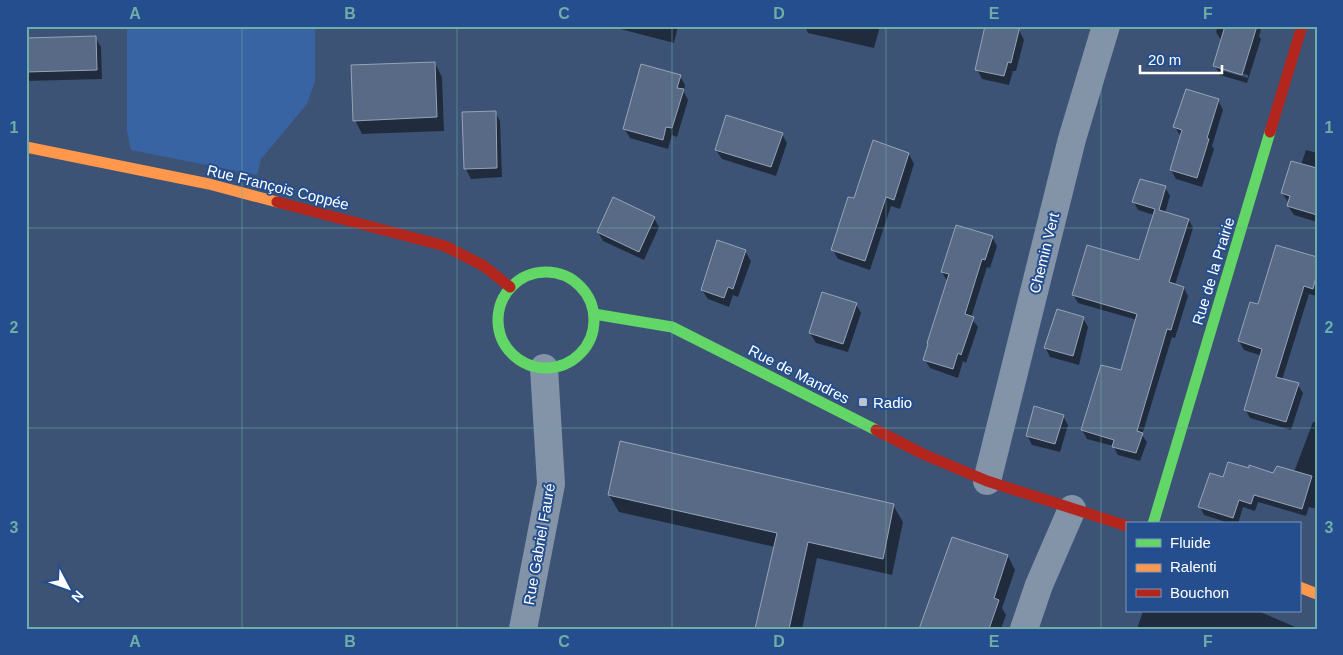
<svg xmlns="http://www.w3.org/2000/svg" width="1343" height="655" font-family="Helvetica,sans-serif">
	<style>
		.grass { fill: #3964a3 }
		.shadow { fill: #0007; fill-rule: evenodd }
		.building { fill: #586a85; stroke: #97a4b7 }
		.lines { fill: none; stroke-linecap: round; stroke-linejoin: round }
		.street { stroke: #8393a8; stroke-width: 28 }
		.fast { stroke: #63d668; stroke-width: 11 }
		.slow { stroke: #ff974d; stroke-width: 11 }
		.jam { stroke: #b3261e; stroke-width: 11 }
		.grid { fill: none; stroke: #6fada8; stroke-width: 1; stroke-opacity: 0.55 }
		.poi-dot { fill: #bbc3cf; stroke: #244e8d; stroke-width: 2 }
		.labels { text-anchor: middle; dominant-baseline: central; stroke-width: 4; stroke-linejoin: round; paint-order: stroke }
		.street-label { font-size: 15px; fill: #fff; stroke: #244e8d }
		.poi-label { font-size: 15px; fill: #fff; stroke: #244e8d; text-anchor: start }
		.neatline { fill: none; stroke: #6fada8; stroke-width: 2 }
		.grid-label { font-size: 16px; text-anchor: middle; font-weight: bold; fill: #6fada8 }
	</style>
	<rect width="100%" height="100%" fill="#3c5375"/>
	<!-- grass -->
	<path class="grass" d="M127 26H315V81L307 104 261 159 257 175 131 150 127 131Z"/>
	<!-- shadow -->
	<path class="shadow" d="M609 26H678L674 43Z
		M805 26H880L874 48 808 33Z
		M1218 26H1262L1259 36 1261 39 1247 83 1220 75 1215 66 1222 42 1216 32ZM1220 67 1248 75V78L1220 70Z
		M1019 30 1024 40 1016 71H1013L1009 85 982 79 977 69Z
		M95 37 101 47 102 79 26 81V39Z
		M435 63 442 77 444 131 362 134 355 120Z
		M680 76 685 85 684 92 688 100 677 137 672 135 668 149 630 138 624 128Z
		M1218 100 1223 110 1212 146 1214 149 1202 187 1176 179 1171 170 1181 137 1175 127Z
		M495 112 500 121 502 177 471 179 466 169 463 113Z
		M782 134 787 143 776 176 722 159 716 150Z
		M1306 150 1317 153V222L1294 215 1288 206 1289 203 1282 193 1301 165Z
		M909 154 914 164 900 209 891 206 870 270 838 259 833 250 854 200Z
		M1165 187 1170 196 1165 213 1189 220 1193 228 1175 285 1184 288 1188 296 1175 338 1172 337 1142 435 1147 442 1140 461 1118 455 1113 446 1087 439 1082 430 1102 366 1122 372 1137 320 1078 303 1073 294 1139 262 1154 215 1138 210 1134 202Z
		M654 218 659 227 644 260 603 241 598 232Z
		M992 237 997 246 990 268 987 267 971 318 978 327 966 363 963 361 958 378 930 368 925 360 947 281 942 272Z
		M745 251 751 261 738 297 733 295 729 307 708 299 702 290Z
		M1317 259V296L1309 294 1282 380 1298 385 1303 393 1291 430 1250 418 1245 409 1262 356 1244 350 1239 341 1259 306Z
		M856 304 861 313 848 352 816 343 810 333Z
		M1083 318 1088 327 1079 365 1050 357 1045 347Z
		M1063 416 1068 425 1060 452 1032 445 1027 435Z
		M1313 422H1317V509L1309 507 1306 516 1258 502 1255 511 1243 507 1238 524H1232L1204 515 1200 507 1224 479 1294 472Z
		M609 495 893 505 903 522 892 575 817 558 802 629H756L775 547 619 512Z
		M953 538 1008 556 1015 570 1002 608 1006 615 1001 629H920Z
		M1143 611H1258L1300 629H1137Z"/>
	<!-- building -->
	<path class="building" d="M985 26H1020L1011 63 1008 62 1004 76 975 70Z
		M1225 26H1257L1242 75 1213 66Z
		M96 36 97 70 26 72V38Z
		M435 62 437 117 353 121 351 65Z
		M641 64 681 75 677 88 684 89 672 128 666 127 663 140 623 129Z
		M1186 89 1219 99 1207 138 1209 139 1197 178 1170 170 1182 130 1173 127Z
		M496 111 497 168 464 169 462 112Z
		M726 115 783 133 771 167 715 150Z
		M873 140 909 153 894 200 886 197 865 261 831 250 848 197 854 198Z
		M1291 161 1317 168V215L1287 206 1290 196 1281 193Z
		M1140 179 1166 186 1159 210 1189 219 1169 282 1184 287 1171 330 1167 329 1137 431 1143 433 1136 453 1112 447 1114 440 1081 430 1101 365 1121 370 1137 314 1072 295 1087 245 1139 260 1155 209 1132 202Z
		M613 197 655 217 639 252 597 232Z
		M956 225 993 236 985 260 982 259 965 314 974 317 961 355 958 353 953 369 923 360 928 344 927 343 949 274 941 272Z
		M717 240 746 250 733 289 728 287 724 298 701 290Z
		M1276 245 1317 257V273L1313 289 1304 286 1276 377 1299 383 1286 422 1244 410 1262 349 1238 341 1250 302 1258 304Z
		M822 292 857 303 843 344 809 333Z
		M1057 309 1084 317 1073 356 1044 348Z
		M1034 406 1064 415 1055 444 1026 436Z
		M620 441 894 504 883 559 808 542 789 629H755L777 533 608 495Z
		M1228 462 1249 468V465L1273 473 1277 466 1312 476 1302 509 1254 495 1251 504 1239 500 1233 518 1198 507 1210 473 1223 477Z
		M952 537 1008 555 994 598 999 600 989 629H919Z"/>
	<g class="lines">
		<!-- street -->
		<path class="street" d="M987 481 1072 139 1106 26
			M523 629 551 484 544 368
			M1024 629 1039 585 1072 509"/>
		<!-- fast -->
		<path class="fast" d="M498 320a48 48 0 1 1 96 0a48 48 0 1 1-96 0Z
			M594 314 672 327 876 430
			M1153 524 1270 132"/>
		<!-- slow -->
		<path class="slow" d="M26 147 209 184 277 202
			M1299 587 1317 594"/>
		<!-- jam -->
		<path class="jam" d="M1270 132 1302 26
			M277 202 445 246 484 266 510 287
			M876 430 923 454 987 481 1127 526"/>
	</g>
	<!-- grid -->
	<path class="grid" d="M242 26V629M457 26V629M672 26V629M886 26V629M1101 26V629M26 228H1317M26 428H1317"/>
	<!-- markers -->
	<rect class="poi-dot" x="858" y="397" width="10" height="10" rx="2.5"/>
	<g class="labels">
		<!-- street labels -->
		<g class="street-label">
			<text transform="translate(278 187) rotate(14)">Rue François Coppée</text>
			<text transform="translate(1044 253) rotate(-76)">Chemin Vert</text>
			<text transform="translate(1213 271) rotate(-73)">Rue de la Prairie</text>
			<text transform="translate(799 374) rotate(27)">Rue de Mandres</text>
			<text transform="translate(539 544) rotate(-80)">Rue Gabriel Fauré</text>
		</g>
		<!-- poi labels -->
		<g class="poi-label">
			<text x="873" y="402">Radio</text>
		</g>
	</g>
	<!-- border -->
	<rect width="1343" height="655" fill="none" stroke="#244e8d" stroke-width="55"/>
	<!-- legend -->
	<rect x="1126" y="522" width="175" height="90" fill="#244e8d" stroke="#7c95bb"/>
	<rect x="1136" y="539" width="25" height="8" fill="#63d668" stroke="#7c95bb"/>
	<text x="1170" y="548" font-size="15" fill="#ffffff">Fluide</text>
	<rect x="1136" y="564" width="25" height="8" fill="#ff974d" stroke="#7c95bb"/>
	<text x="1170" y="572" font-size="15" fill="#ffffff">Ralenti</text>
	<rect x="1136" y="589" width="25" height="8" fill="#b3261e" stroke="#7c95bb"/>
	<text x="1170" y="598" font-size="15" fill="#ffffff">Bouchon</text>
	<!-- north arrow -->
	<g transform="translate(68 588) rotate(131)" stroke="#244e8d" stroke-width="4" paint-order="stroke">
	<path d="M0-4L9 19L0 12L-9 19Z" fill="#ffffff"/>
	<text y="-8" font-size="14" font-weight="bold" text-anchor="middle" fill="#ffffff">N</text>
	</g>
	<!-- scale -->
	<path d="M1140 65v8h82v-8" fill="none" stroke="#ffffff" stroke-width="2.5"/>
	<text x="1148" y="65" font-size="15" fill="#ffffff" stroke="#244e8d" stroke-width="4" paint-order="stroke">20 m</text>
	<rect x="28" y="28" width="1288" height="600" class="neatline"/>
	<g class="grid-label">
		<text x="135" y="19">A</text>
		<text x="350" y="19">B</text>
		<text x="564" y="19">C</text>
		<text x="779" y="19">D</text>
		<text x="994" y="19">E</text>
		<text x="1208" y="19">F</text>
		<text x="14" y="133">1</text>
		<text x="1329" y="133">1</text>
		<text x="14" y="333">2</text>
		<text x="1329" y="333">2</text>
		<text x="14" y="533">3</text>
		<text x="1329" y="533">3</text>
		<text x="135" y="647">A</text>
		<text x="350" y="647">B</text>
		<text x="564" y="647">C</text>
		<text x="779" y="647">D</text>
		<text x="994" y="647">E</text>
		<text x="1208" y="647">F</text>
	</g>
</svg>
